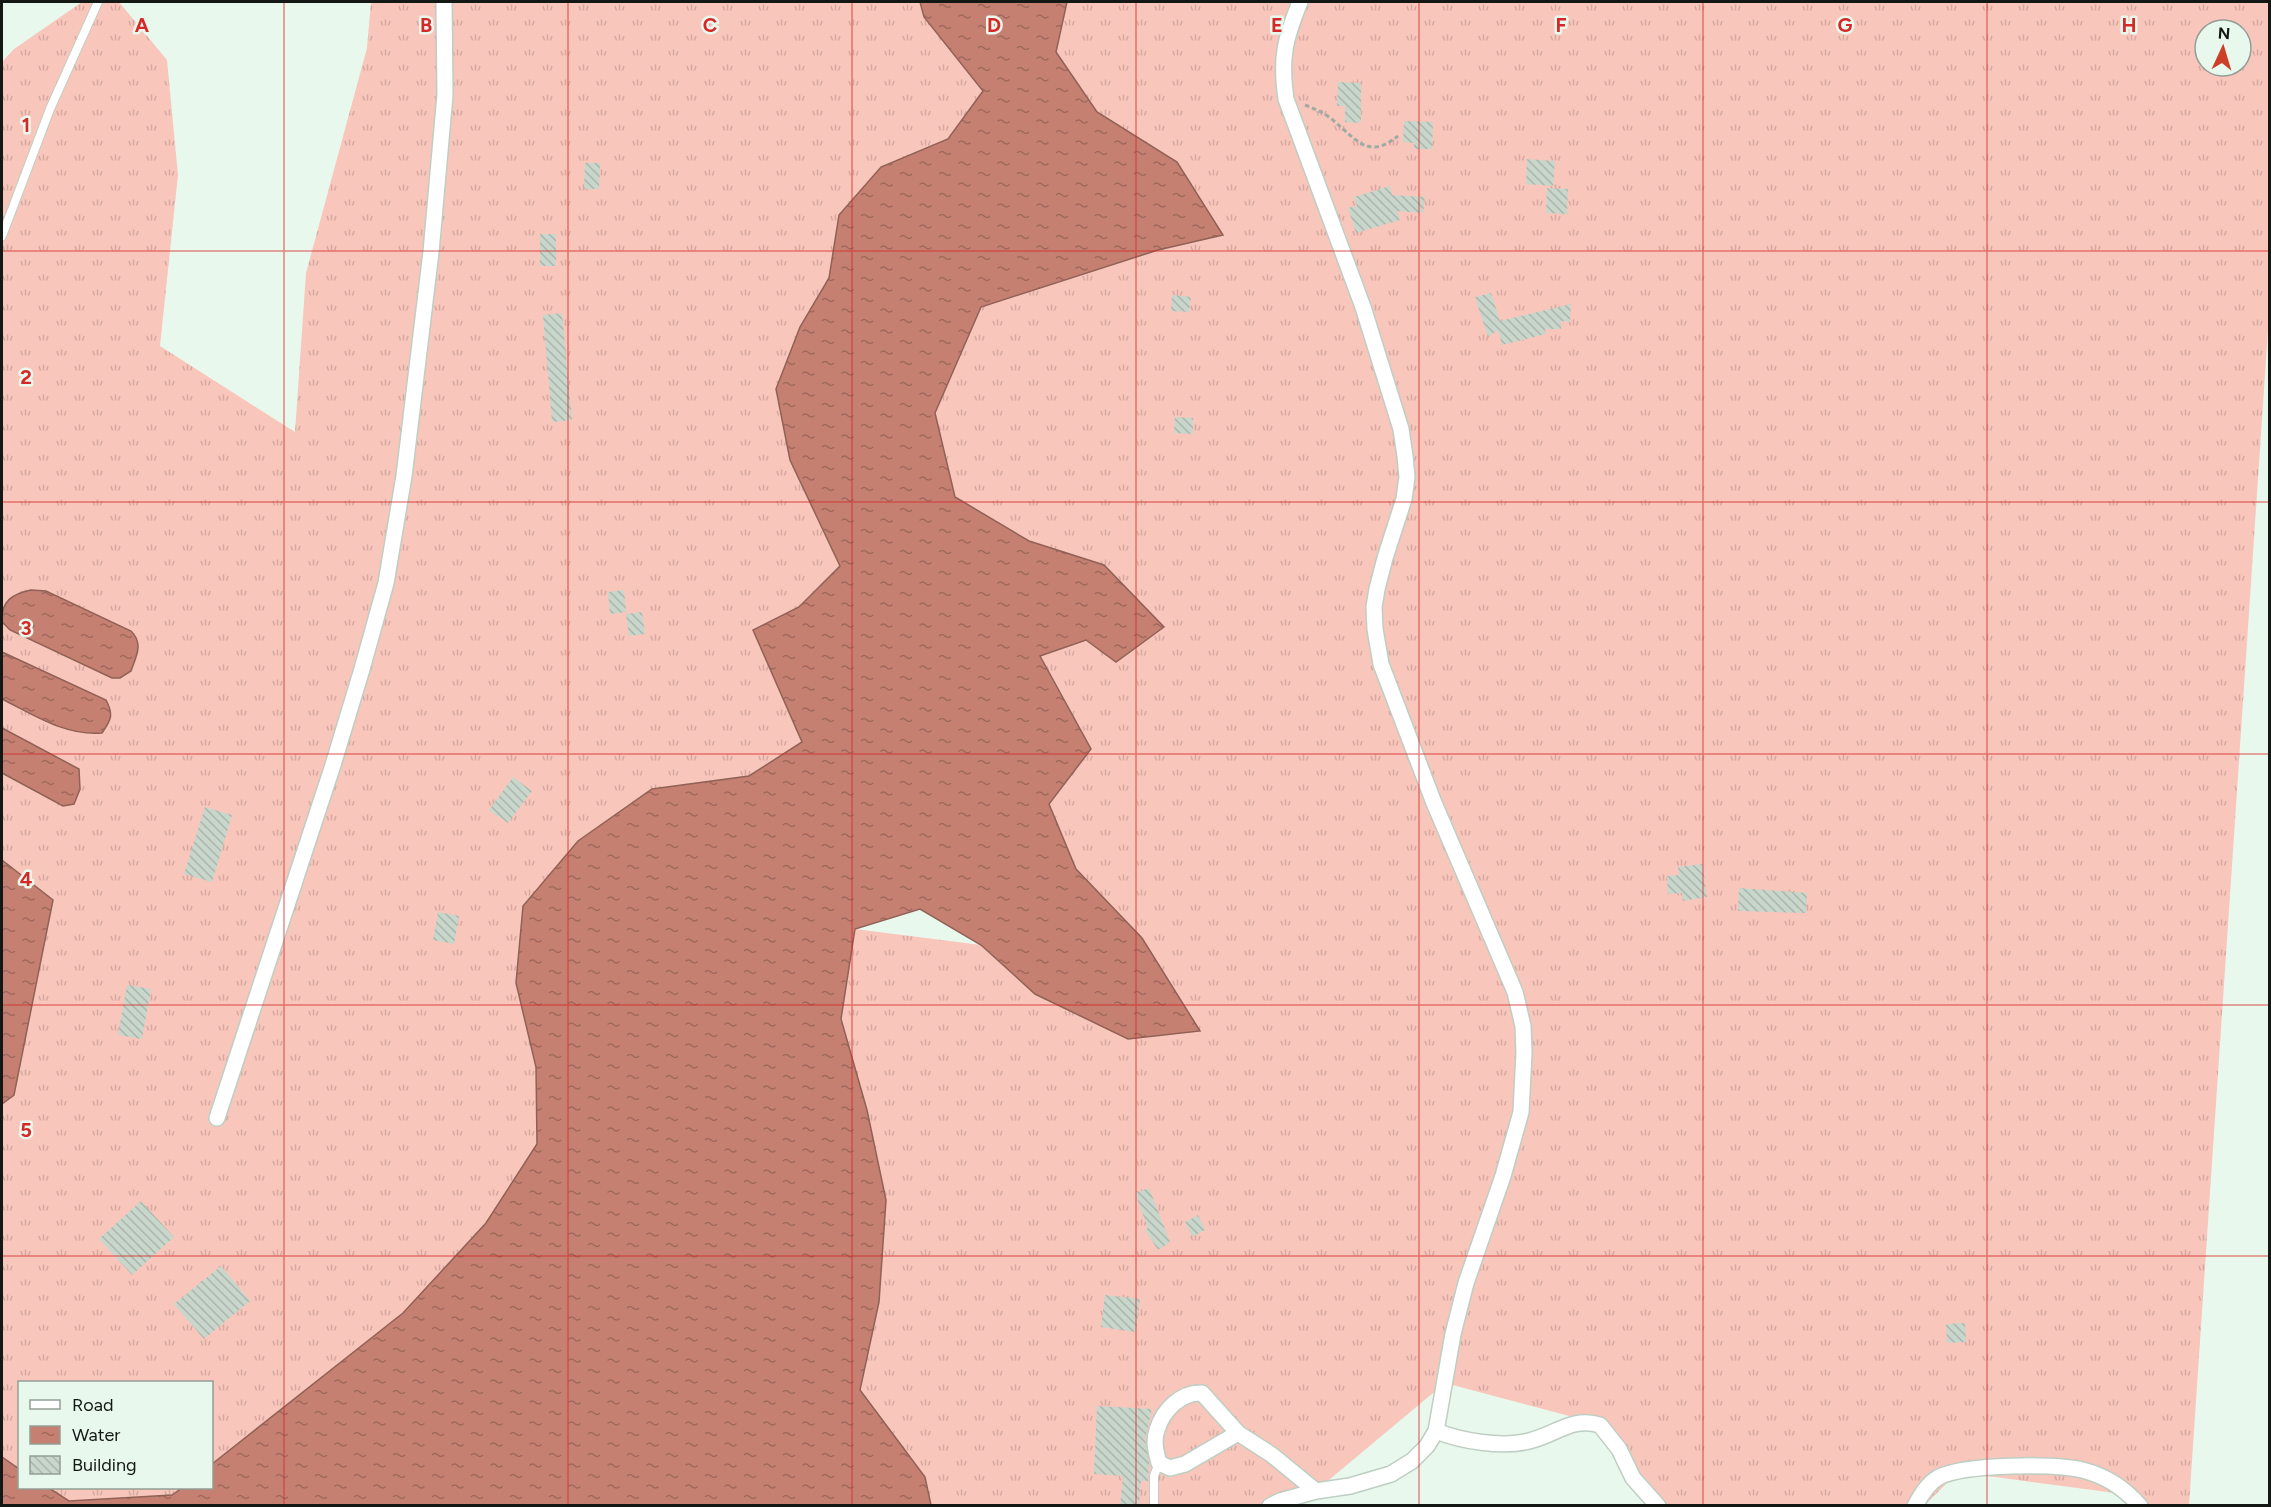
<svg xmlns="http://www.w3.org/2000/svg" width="2271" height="1507" font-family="Figtree,sans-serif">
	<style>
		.grass { fill: url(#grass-tufts); fill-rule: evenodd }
		.water { fill: url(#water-ripples); stroke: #906156; stroke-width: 1.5 }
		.building { fill: url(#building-back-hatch) }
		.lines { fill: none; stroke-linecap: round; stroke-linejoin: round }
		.lane-casing { stroke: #bfcec3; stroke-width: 10 }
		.street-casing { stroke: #bfcec3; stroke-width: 18 }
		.path { stroke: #9faaa2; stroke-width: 3; stroke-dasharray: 4.5 3; stroke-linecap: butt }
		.lane { stroke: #fff; stroke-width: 8 }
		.street { stroke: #fff; stroke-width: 15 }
		.grid { fill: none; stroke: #d62828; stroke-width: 1.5; stroke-opacity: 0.55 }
		.grid-label { font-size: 20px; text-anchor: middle; font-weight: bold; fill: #d62828; stroke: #e9f8ed; stroke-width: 5; stroke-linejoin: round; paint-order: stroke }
	</style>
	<defs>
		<pattern id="grass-tufts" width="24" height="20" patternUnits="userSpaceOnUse" patternTransform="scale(1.5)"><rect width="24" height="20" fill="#f9c6bb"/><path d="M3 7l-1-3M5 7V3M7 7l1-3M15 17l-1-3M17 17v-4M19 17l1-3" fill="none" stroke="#d5a9a0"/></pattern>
		<pattern id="water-ripples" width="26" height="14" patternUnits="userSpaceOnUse" patternTransform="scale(1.5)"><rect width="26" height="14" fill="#c58072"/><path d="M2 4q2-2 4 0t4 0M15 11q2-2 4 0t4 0" fill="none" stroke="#9f685c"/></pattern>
		<pattern id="building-back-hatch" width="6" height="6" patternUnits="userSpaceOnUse" patternTransform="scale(1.5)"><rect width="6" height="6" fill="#c8d6cb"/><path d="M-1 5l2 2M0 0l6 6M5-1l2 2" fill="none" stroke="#abb7ad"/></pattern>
	</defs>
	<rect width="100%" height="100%" fill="#e9f8ed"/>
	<!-- grass -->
	<path class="grass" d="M82 2H119L167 60 178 175 160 346 295 432 306 273 367 48 371 2H920L924 17 983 91 948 139 881 167 839 215 829 278 800 327 790 460 841 566 799 607 753 630 803 742 749 776 652 789 516 983 536 1067 537 1144 486 1223 403 1313 212 1464V1382H20L19 1469 2 1457V1104L14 1095 53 900 2 860V62L14 49Z
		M1067 2H2269V315L2189 1505H2139L2130 1495 1958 1472 1925 1505H1660L1592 1422 1445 1383 1299 1505H931L925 1477 860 1390 879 1302 886 1200 841 1019 855 929 981 945 1035 994 1142 938 1076 869 1049 804 1091 749 1040 656 1086 640 1104 565 1029 541 955 497 935 413 981 307 1158 250 1223 235 1177 162 1097 112 1056 51ZM2205 30H2241V66H2205Z
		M49 1488H182L172 1495 69 1501Z"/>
	<!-- water -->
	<path class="water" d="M920 2H1067L1056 52 1097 112 1177 162 1223 235 1158 250 981 307 935 413 955 497 1029 541 1104 565 1164 627 1116 662 1086 640 1040 656 1091 749 1049 804 1076 869 1142 938 1200 1031 1128 1039 1035 994 981 945 920 909 855 929 841 1019 867 1110 886 1200 879 1302 860 1390 925 1477 931 1505H2V1457L19 1469 20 1488H49L69 1501 172 1495 182 1488H212V1464L403 1313 486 1223 537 1144 536 1067 516 983 523 906 578 841 652 789 749 776 802 742 753 630 799 607 840 566 790 460 776 389 800 327 829 278 839 215 881 167 948 139 983 91 924 17Z
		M31 590 46 591 131 631C144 644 136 656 131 671L120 678H112L10 630 2 622C1 601 12 594 31 590Z
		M2 652 106 700C114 715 111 720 102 733 65 736 34 715 2 699Z
		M2 728 79 769 80 789 74 804 63 806 2 773Z
		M2 860 53 900 14 1095 2 1104Z"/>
	<!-- building -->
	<path class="building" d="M1338 82 1361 83V122L1359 123 1345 122V106H1337Z
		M1404 121 1433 122 1432 149H1414V143L1403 142Z
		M1527 159 1555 161 1553 186 1526 184Z
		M585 163H600L599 189H584Z
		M1390 186 1392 195 1425 197 1423 213 1397 211 1400 220 1356 233 1348 208 1357 206 1354 197Z
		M1547 188 1568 189 1567 214 1546 213Z
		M540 234H556V266H540Z
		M1491 293 1500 321 1571 304 1570 322 1561 321V329H1545L1546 334 1502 345 1498 330 1488 337 1475 297Z
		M1172 295 1191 297 1189 312 1171 311Z
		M562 313 572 420 552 422 543 315Z
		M1175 417 1193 418V434L1174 433Z
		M624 590 626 612 610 614 608 592Z
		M642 612 645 634 629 636 626 614Z
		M513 777 532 791 508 823 489 810Z
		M205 807 232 815 212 882 184 874Z
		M1702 864 1707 897 1683 901 1682 893 1668 894 1667 876 1679 875 1678 867Z
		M1739 888 1807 893 1806 913 1738 911Z
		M438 912 459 916 454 944 433 940Z
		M127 985 151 989 142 1039 118 1035Z
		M1149 1188 1170 1242 1158 1250 1145 1230 1148 1228 1135 1193Z
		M141 1201 174 1237 132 1275 99 1239Z
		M1198 1215 1205 1230 1192 1237 1185 1222Z
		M221 1266 250 1301 204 1339 174 1304Z
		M1105 1295 1140 1299 1136 1332 1101 1327Z
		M1965 1323 1966 1342 1947 1343 1946 1324Z
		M1097 1406 1152 1409 1145 1438 1149 1463 1148 1481H1141L1139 1506H1120L1123 1476 1094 1474Z"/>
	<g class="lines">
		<!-- lane casing -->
		<g class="lane-casing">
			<path id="lane" d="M2 236 50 109 98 2
				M1154 1505V1476L1159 1463"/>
		</g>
		<!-- street casing -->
		<g class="street-casing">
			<path id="street" d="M217 1118 333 765 362 669 386 583 404 476 431 252 445 95 444 2
				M1436 1431C1461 1441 1502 1448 1529 1441 1555 1435 1573 1416 1600 1425L1619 1449 1633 1478 1658 1506
				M1238 1433 1185 1464 1170 1468 1159 1463C1156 1452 1153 1441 1157 1430 1163 1410 1181 1392 1202 1393L1238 1433 1272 1455 1316 1491
				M1270 1506 1280 1501 1316 1491 1350 1486 1391 1474 1412 1461 1427 1446 1436 1431 1453 1334 1466 1283 1503 1176 1521 1112 1524 1053 1523 1026 1515 992 1434 803 1381 664 1375 629 1374 607 1377 589 1385 558 1404 499 1407 477 1405 456 1401 429 1363 307 1286 99C1280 58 1285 39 1300 2
				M1915 1506C1921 1495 1928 1483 1939 1477 1965 1464 2057 1463 2086 1471 2108 1477 2125 1489 2140 1506"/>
		</g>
		<!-- path -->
		<path class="path" d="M1305 105C1315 109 1325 113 1334 121 1357 140 1368 160 1398 136"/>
		<!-- lane -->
		<use href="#lane" class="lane"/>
		<!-- street -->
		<use href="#street" class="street"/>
	</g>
	<!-- grid -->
	<path class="grid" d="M284 2V1506M568 2V1506M852 2V1506M1136 2V1506M1419 2V1506M1703 2V1506M1987 2V1506M2 251H2270M2 502H2270M2 754H2270M2 1005H2270M2 1256H2270"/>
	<g class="grid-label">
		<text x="142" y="32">A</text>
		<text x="426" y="32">B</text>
		<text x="710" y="32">C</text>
		<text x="994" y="32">D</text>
		<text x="1277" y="32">E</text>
		<text x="1561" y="32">F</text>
		<text x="1845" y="32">G</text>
		<text x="2129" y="32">H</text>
		<text x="26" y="132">1</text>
		<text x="26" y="384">2</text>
		<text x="26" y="635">3</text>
		<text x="26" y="886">4</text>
		<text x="26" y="1137">5</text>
	</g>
	<!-- border -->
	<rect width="2271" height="1507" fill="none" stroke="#131814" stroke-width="6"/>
	<!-- legend -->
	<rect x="18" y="1381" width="195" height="108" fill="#e9f8ed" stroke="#939e96" stroke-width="1.5"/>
	<rect x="30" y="1400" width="30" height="9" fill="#ffffff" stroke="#939e96" stroke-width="1.5"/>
	<text x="72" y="1411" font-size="18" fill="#131814">Road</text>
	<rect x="30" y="1426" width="30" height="18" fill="url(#water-ripples)" stroke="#939e96" stroke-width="1.5"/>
	<text x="72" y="1441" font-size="18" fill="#131814">Water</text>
	<rect x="30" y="1456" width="30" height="18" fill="url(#building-back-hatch)" stroke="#939e96" stroke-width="1.5"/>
	<text x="72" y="1471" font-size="18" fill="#131814">Building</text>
	<!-- north arrow -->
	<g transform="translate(2223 48) rotate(4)"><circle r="28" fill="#e9f8ed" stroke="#939e96" stroke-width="1.5"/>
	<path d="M0-4.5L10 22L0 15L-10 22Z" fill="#cc4029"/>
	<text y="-9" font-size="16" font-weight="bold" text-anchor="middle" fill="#131814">N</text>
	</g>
</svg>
